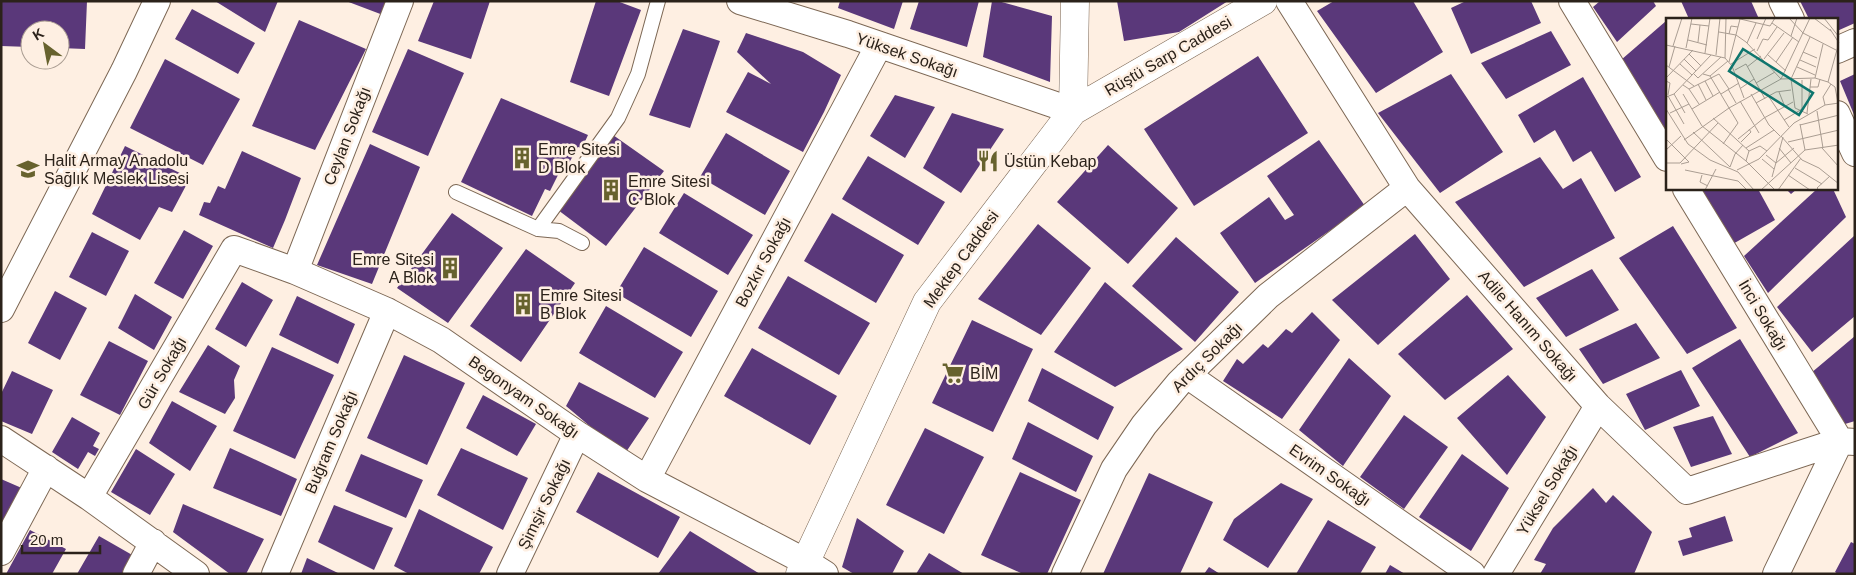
<svg xmlns="http://www.w3.org/2000/svg" width="1856" height="575" font-family="Arial,sans-serif">
	<style>
		.building { fill: #5a387a }
		.lines { fill: none; stroke-linecap: round; stroke-linejoin: round }
		.service-casing { stroke: #7c6754; stroke-width: 16 }
		.minor-casing { stroke: #7c6754; stroke-width: 28 }
		.tertiary-casing { stroke: #7c6754; stroke-width: 29 }
		.service { stroke: #fff; stroke-width: 14 }
		.minor { stroke: #fff; stroke-width: 26 }
		.tertiary { stroke: #fff; stroke-width: 28 }
		.labels { text-anchor: middle; dominant-baseline: central; stroke-width: 5; stroke-linejoin: round; paint-order: stroke }
		.street-label { font-size: 16px; fill: #2b221a; stroke: #feefe2 }
		.poi-label { font-size: 16px; fill: #2b221a; stroke: #feefe2; text-anchor: start }
		.inset-road { fill: none; stroke: #aa9d92; stroke-width: 1 }
		.view { fill: #0f766e; fill-opacity: 0.15; stroke: #0f766e; stroke-width: 2.5 }
		.inset-edge { fill: none; stroke: #2b221a; stroke-width: 2.5 }
	</style>
	<rect width="100%" height="100%" fill="#feefe2"/>
	<!-- building -->
	<path class="building" d="M1 1H87L85 49 60 48V30H30V47L1 46Z
		M215 1H278L265 32Z
		M346 1H388L383 15Z
		M434 1H490L471 59 418 41Z
		M596 1H617L641 10 609 96 570 82Z
		M840 1H903L894 29 838 8Z
		M919 1H979L967 47 910 29Z
		M992 1H998L1052 16 1050 82 983 57Z
		M1117 1H1228L1179 32 1124 41Z
		M1334 1H1413L1443 52 1376 93 1317 11Z
		M1466 1H1531L1541 23 1471 54 1451 8Z
		M1600 1H1653L1656 6 1617 42 1593 7Z
		M1681 1H1751L1759 19H1689Z
		M1800 1H1855V23L1837 31V19H1809Z
		M192 9 255 43 238 74 175 39Z
		M299 20 366 49 315 150 252 126Z
		M1666 21 1667 23V135L1621 60Z
		M683 29 720 41 690 128 649 115Z
		M1551 31 1571 65 1506 99 1481 63Z
		M746 33 803 52 841 75 824 112 803 152 726 112 748 72 771 84 737 52Z
		M408 49 464 73 428 156 372 132Z
		M1258 56 1308 133 1194 206 1144 129Z
		M165 59 240 99 203 165 130 128Z
		M1451 74 1503 152 1440 193 1378 113Z
		M1855 74V117L1840 81Z
		M1583 77 1641 177 1615 192 1591 151 1573 162 1555 130 1534 143 1518 115Z
		M895 95 935 107 905 158 870 136Z
		M501 98 588 135 582 148 578 147 565 170 561 169 550 191 545 189 532 216 461 182Z
		M952 113 1004 129 961 193 923 168Z
		M726 133 790 171 765 215 700 177Z
		M613 135 664 171 606 246 558 210Z
		M1319 140 1365 206 1255 283 1220 233 1269 197 1285 220 1294 215 1267 176Z
		M370 144 420 167 372 284 317 265Z
		M1108 145 1178 208 1128 264 1057 202Z
		M125 146 190 178 172 212 159 207 140 240 92 214Z
		M242 151 301 178 285 220 273 248 199 215 204 202 210 203 218 186 225 189Z
		M868 156 945 202 918 245 842 199Z
		M1540 157 1563 189 1581 178 1615 238 1524 287 1455 202Z
		M1699 189H1758L1775 220 1731 245Z
		M1786 189H1797L1791 194Z
		M1817 189H1833L1846 217 1768 293 1744 256Z
		M684 193 753 235 728 275 659 233Z
		M452 213 503 248 448 323 397 288Z
		M832 213 904 255 876 303 804 261Z
		M1038 224 1091 268 1041 335 978 299Z
		M1673 226 1737 328 1687 354 1619 258Z
		M184 230 213 246 183 299 154 283Z
		M92 232 129 251 106 296 69 277Z
		M1415 234 1450 279 1378 345 1332 300Z
		M1854 236 1855 316 1812 352 1777 307Z
		M1176 237 1239 292 1195 342 1132 286Z
		M644 247 718 291 691 337 616 293Z
		M526 249 575 283 521 362 470 326Z
		M1592 269 1619 310 1566 337 1536 298Z
		M788 276 870 323 839 375 758 328Z
		M242 282 273 300 246 347 215 329Z
		M1105 282 1183 349 1115 387 1054 352Z
		M55 291 87 308 60 360 28 343Z
		M135 294 172 317 154 350 118 328Z
		M1467 295 1513 349 1445 400 1398 354Z
		M297 296 355 324 338 364 279 335Z
		M606 306 683 352 655 398 579 353Z
		M1312 312 1340 340 1282 419 1223 381 1237 359 1243 364 1263 344 1268 348 1286 329 1292 333Z
		M972 320 1033 349 993 432 932 403Z
		M1636 323 1660 358 1603 384 1579 349Z
		M1855 336V421L1845 424 1811 373Z
		M1740 339 1798 433 1750 457 1692 368Z
		M109 341 148 361 120 415 80 395Z
		M208 345 240 366 234 380 235 398 225 414 179 392Z
		M272 347 334 375 295 459 233 431Z
		M752 348 837 396 810 445 724 396Z
		M404 355 465 383 427 465 367 438Z
		M1349 358 1391 396 1343 466 1299 430Z
		M1042 368 1114 407 1098 440 1028 401Z
		M1681 370 1700 406 1645 430 1626 394Z
		M12 371 53 390 32 434 1 421V394Z
		M1508 375 1546 417 1507 475 1457 418Z
		M579 382 649 418 624 455 566 406Z
		M483 395 536 424 517 456 466 428Z
		M172 401 217 426 190 471 149 443Z
		M1404 415 1448 447 1404 509 1360 477Z
		M1713 416 1732 454 1691 467 1673 427Z
		M72 417 100 433 93 446 99 449 95 456 88 452 78 469 52 452Z
		M1028 422 1093 456 1076 492 1012 459Z
		M925 428 984 457 944 534 886 505Z
		M230 448 297 479 281 516 213 488Z
		M461 448 528 478 503 530 437 495Z
		M136 449 175 474 150 515 111 492Z
		M361 454 423 480 406 518 345 491Z
		M1462 454 1509 488 1471 551 1419 517Z
		M598 472 680 517 658 558 576 512Z
		M1020 472 1081 500 1047 574H1023L981 555Z
		M1149 473 1213 502 1180 574H1103Z
		M1 479 24 489 1 528Z
		M1281 483 1313 499 1268 568 1223 540 1234 519Z
		M1593 488 1606 503 1613 495 1652 532 1634 574H1540L1546 564 1534 560 1553 528Z
		M183 504 264 539 246 574H230L173 532Z
		M334 505 393 528 374 570 318 542Z
		M419 509 493 547 479 574H409L394 566Z
		M1725 516 1733 541 1683 556 1678 541 1692 537 1689 528Z
		M857 518 904 551 892 574H854L842 567Z
		M1328 520 1376 547 1360 574H1296Z
		M30 530 66 549 52 574H6Z
		M690 531 760 574H658Z
		M99 536 134 556 124 574H77Z
		M1851 542 1855 544V574H1838L1835 572Z
		M929 553 964 574H916Z
		M307 558 340 574H301Z
		M1390 565 1405 574H1385Z
		M1209 567 1220 574H1204Z"/>
	<g class="lines">
		<!-- service casing -->
		<g class="service-casing">
			<path id="service" d="M456 192 538 229 559 231 582 243
				M538 229 618 118 638 74 658 1"/>
		</g>
		<!-- minor casing -->
		<g class="minor-casing">
			<path id="minor" d="M740 1 848 34 1073 111
				M1289 1 1407 188 1598 406 1687 491 1840 441 1855 442
				M1572 1 1667 158
				M1782 1 1791 19
				M1837 50 1855 42
				M1837 114 1855 153
				M1686 189 1840 441 1776 574
				M295 271 400 1
				M1 309 124 71 157 1
				M1187 375 1472 574
				M1 439 89 497 196 574
				M647 479 879 45
				M89 497 234 249 295 271 387 311 441 340 577 434 647 479 806 562 825 574
				M1 552 46 468
				M136 574 153 542
				M275 574 387 311
				M510 574 577 434
				M1065 574 1114 469 1144 425 1179 383 1268 296 1407 188
				M1496 574 1598 406"/>
		</g>
		<!-- tertiary casing -->
		<g class="tertiary-casing">
			<path id="tertiary" d="M1073 111 1263 1
				M800 574 927 302 1073 111 1075 1"/>
		</g>
		<!-- service -->
		<use href="#service" class="service"/>
		<!-- minor -->
		<use href="#minor" class="minor"/>
		<!-- tertiary -->
		<use href="#tertiary" class="tertiary"/>
	</g>
	<!-- icons -->
	<defs>
		<g id="building-bare" transform="scale(1.725)"><path d="M-4-6H4V6H1V3H-1V6H-4ZM-2.5-4.3h1.7v1.8h-1.7ZM.8-4.3h1.7v1.8H.8ZM-2.5-1h1.7V.8h-1.7ZM.8-1h1.7V.8H.8Z" fill="#67622e" stroke="#feefe2" stroke-width="2.5" paint-order="stroke"/></g>
		<g id="restaurant-bare" transform="scale(1.725)"><path d="M-5-6h1v4h1v-4h1v4h1v-4h1v5L-1.5 .5V6h-2V.5L-5-1ZM5-6V6H3V1.5H1.5Q1.5-4 5-6Z" fill="#67622e" stroke="#feefe2" stroke-width="2.5" paint-order="stroke"/></g>
		<g id="school-bare" transform="scale(1.725)"><path d="M0-5L7-2L0 1L-7-2ZM-4 1L0 2.5L4 1V4Q0 6-4 4Z" fill="#67622e" stroke="#feefe2" stroke-width="2.5" paint-order="stroke"/></g>
		<g id="supermarket-bare" transform="scale(1.725)"><path d="M-6-5.5h2.5l.6 2H6L4.5 2H-2.5L-4.4-4H-6ZM-1.5 3.2a1.3 1.3 0 1 0 .1 0ZM3 3.2a1.3 1.3 0 1 0 .1 0Z" fill="#67622e" stroke="#feefe2" stroke-width="2.5" paint-order="stroke"/></g>
	</defs>
	<g fill-rule="evenodd">
		<use href="#building-bare" x="522" y="158"/>
		<use href="#restaurant-bare" x="988" y="161"/>
		<use href="#school-bare" x="28" y="169"/>
		<use href="#building-bare" x="611" y="190"/>
		<use href="#building-bare" x="450" y="268"/>
		<use href="#building-bare" x="523" y="304"/>
		<use href="#supermarket-bare" x="953" y="373"/>
	</g>
	<g class="labels">
		<!-- street labels -->
		<g class="street-label">
			<text transform="translate(907 55) rotate(19)">Yüksek Sokağı</text>
			<text transform="translate(1168 56) rotate(-30)">Rüştü Sarp Caddesi</text>
			<text transform="translate(347 136) rotate(-69)">Ceylan Sokağı</text>
			<text transform="translate(961 259) rotate(-54)">Mektep Caddesi</text>
			<text transform="translate(763 262) rotate(-62)">Bozkır Sokağı</text>
			<text transform="translate(1763 315) rotate(59)">İnci Sokağı</text>
			<text transform="translate(1528 326) rotate(49)">Adile Hanım Sokağı</text>
			<text transform="translate(1207 357) rotate(-45)">Ardıç Sokağı</text>
			<text transform="translate(162 373) rotate(-60)">Gür Sokağı</text>
			<text transform="translate(524 397) rotate(35)">Begonyam Sokağı</text>
			<text transform="translate(331 442) rotate(-67)">Buğram Sokağı</text>
			<text transform="translate(1330 475) rotate(35)">Evrim Sokağı</text>
			<text transform="translate(1547 490) rotate(-59)">Yüksel Sokağı</text>
			<text transform="translate(544 504) rotate(-64)">Şimşir Sokağı</text>
		</g>
		<!-- poi labels -->
		<g class="poi-label">
			<text x="538" y="149">Emre Sitesi<tspan x="538" dy="18">D Blok</tspan></text>
			<text x="44" y="160">Halit Armay Anadolu<tspan x="44" dy="18">Sağlık Meslek Lisesi</tspan></text>
			<text x="1004" y="161">Üstün Kebap</text>
			<text x="628" y="181">Emre Sitesi<tspan x="628" dy="18">C Blok</tspan></text>
			<text x="434" y="259" text-anchor="end">Emre Sitesi<tspan x="434" dy="18">A Blok</tspan></text>
			<text x="540" y="295">Emre Sitesi<tspan x="540" dy="18">B Blok</tspan></text>
			<text x="970" y="373">BİM</text>
		</g>
	</g>
	<!-- overview -->
	<g transform="translate(1666 18)">
		<rect width="172" height="172" fill="#feefe2"/>
		<path class="inset-road" d="M70 0 104 8 109 0M123 0 137 15 170 32M148 0 165 13M158 0 173 19M106 5 133 24M25 6 43 8M164 11 173 25M53 14 70 17 80 24 115 61M63 16 65 8 72 9M125 18 131 0M91 21 100 0M22 22 41 27M102 22 111 9M32 24 34 7M81 25 90 5M0 27 59 40 66 48 78 80M7 28 16 0M20 30 26 0M91 33 97 21 102 22M137 34 151 40M39 35 44 0M23 36 35 48M50 37 54 0M102 37 120 53M59 40 60 0M18 41 30 53M98 41 118 15M134 42 150 49M63 44 74 1M110 44 127 19M14 46 26 57M65 46 89 31M0 47 28 68M3 49 9 28M81 49 95 38M131 49 149 57M69 52 80 46 99 81M28 56 32 60 55 39M37 56 44 58 72 105 57 126M44 58 62 43M0 60 27 32M149 60 157 26M115 61 149 60 162 64 169 69 172 85M0 63 4 65 2 77M39 63 47 78M162 64 172 28M90 65 109 54M32 66 40 82M17 67 23 71 33 86M144 69H152L154 61M75 70 88 61M23 71 53 56 63 71M62 71 70 85M113 74 119 89M8 76 19 95M17 76 36 108 80 143 109 172M55 76 73 65M85 76 103 107 114 118M2 78 18 106M0 79 8 76 45 37M103 79 123 109M74 83 93 115M90 85 110 74 125 72M159 87 157 79 165 66M0 91 22 126 44 142 72 154 88 172M26 91 54 74M151 93 157 130M4 95 23 86M141 95 145 61M142 96 129 90 125 61 144 19M47 100 83 133M118 102 136 91V62M134 106 139 132M134 107 173 97M27 114 64 149 69 136 77 127M115 118 136 142 153 150 173 166M0 121 23 144 15 146M72 121 98 100 127 84M18 122 63 90 115 61 144 0M75 124 85 114 83 111M122 124 173 112M80 130 108 112M113 130 125 145M156 130 173 149M0 132 15 118M100 137 110 145 128 130M96 141 108 151M80 143 83 133 94 128 101 133M0 145H14L52 105M129 150 156 166M19 152 72 163 81 172M71 152 93 141 128 105 159 87 173 85M36 157 34 164 42 168M122 157 144 172M106 159 117 119M39 172 50 151M95 172 139 132 173 127M112 172 135 140M153 172 151 170 164 158"/>
		<path class="view" d="M77 31 147 75 133 97 63 53Z"/>
		<rect width="172" height="172" class="inset-edge"/>
	</g>
	<!-- border -->
	<rect width="1856" height="575" fill="none" stroke="#2b221a" stroke-width="5"/>
	<!-- north arrow -->
	<g transform="translate(45 45) rotate(328)"><circle r="24" fill="#feefe2" stroke="#aa9d92"/>
	<path d="M0-4L9 19L0 12L-9 19Z" fill="#67622e"/>
	<text y="-8" font-size="14" font-weight="bold" text-anchor="middle" fill="#2b221a">K</text>
	</g>
	<!-- scale -->
	<path d="M22 545v8h78v-8" fill="none" stroke="#2b221a" stroke-width="2.5"/>
	<text x="30" y="545" font-size="15" fill="#2b221a" stroke="#feefe2" stroke-width="4" paint-order="stroke">20 m</text>
</svg>
